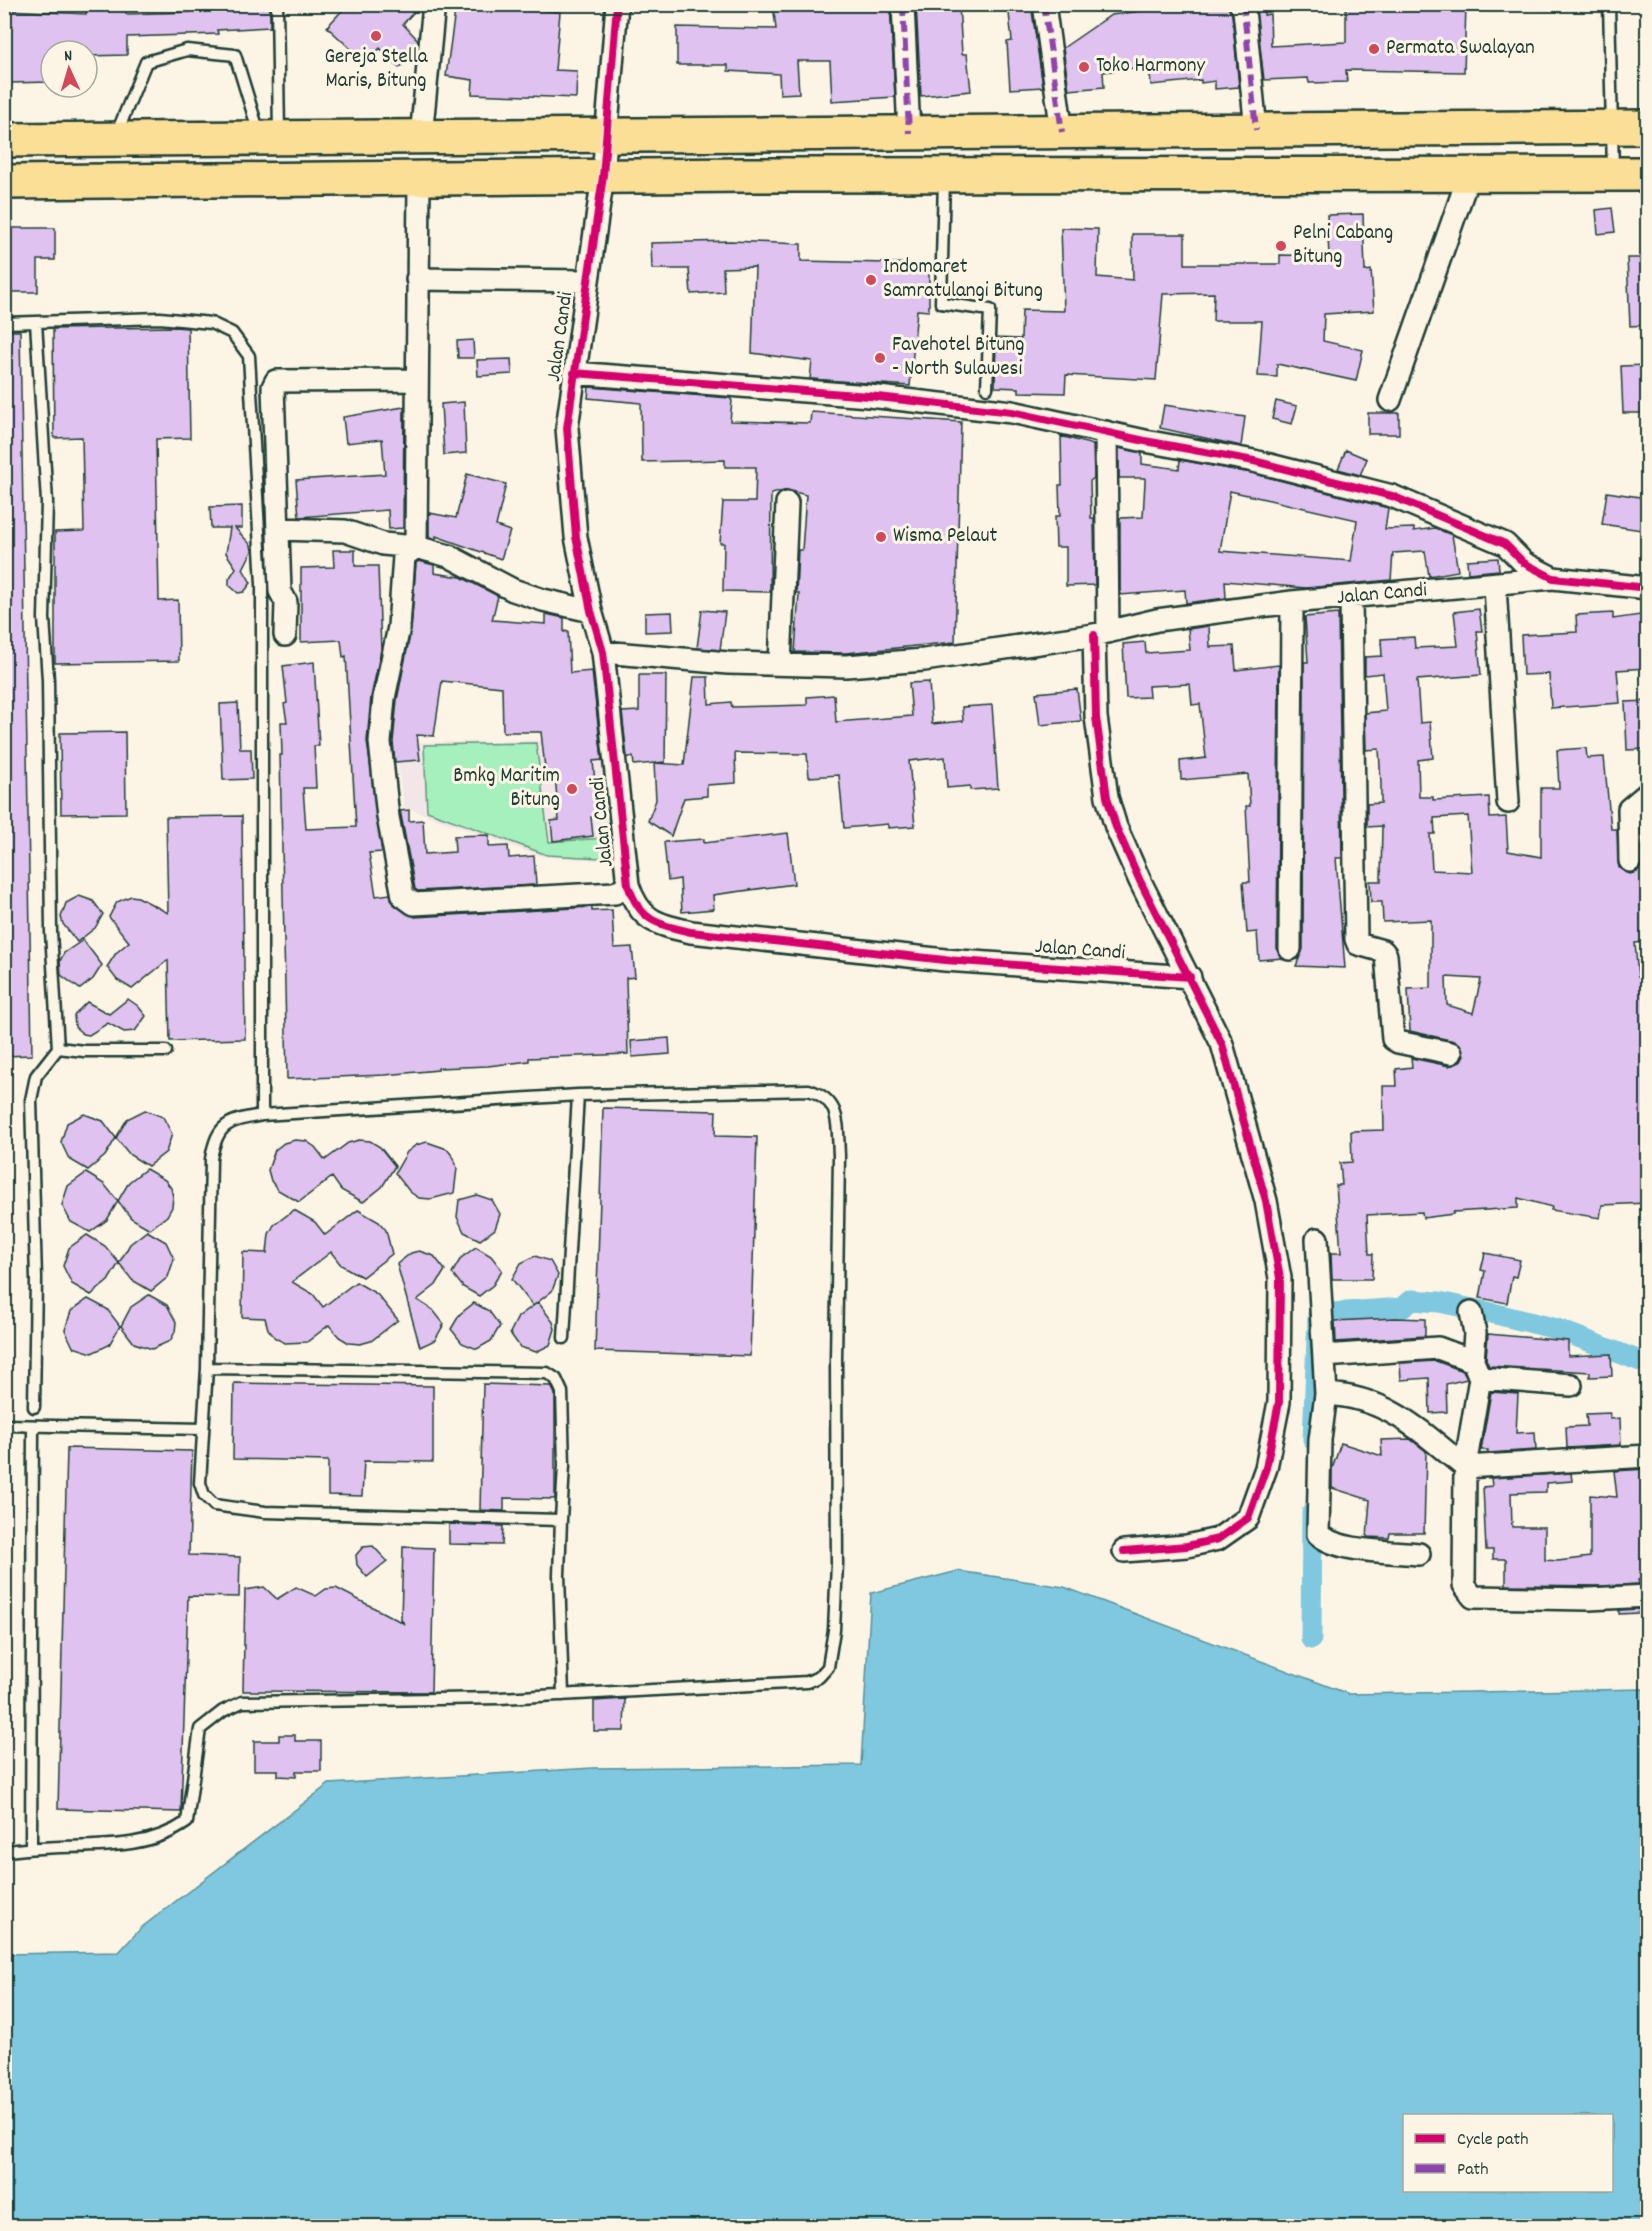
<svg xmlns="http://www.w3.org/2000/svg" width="1652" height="2231" font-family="Dekko,sans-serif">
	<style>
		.built { fill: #f3e6e8; fill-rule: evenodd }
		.green { fill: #a6f0be; stroke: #629679; stroke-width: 1.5 }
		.water { fill: #7fc8df; stroke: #59909b; stroke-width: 1.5; fill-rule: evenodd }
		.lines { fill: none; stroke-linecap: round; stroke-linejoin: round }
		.canal { stroke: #7fc8df; stroke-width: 21 }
		.building { fill: #dfc2f0; stroke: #1f3d34; stroke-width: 1.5; fill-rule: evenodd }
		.lane-casing { stroke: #1f3d34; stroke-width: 15 }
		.street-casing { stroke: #1f3d34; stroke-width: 26 }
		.highway-casing { stroke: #1f3d34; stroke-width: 38 }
		.lane { stroke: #fcf5e5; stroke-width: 10 }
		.street { stroke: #fcf5e5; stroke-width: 21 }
		.highway { stroke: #fbdf96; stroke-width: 33 }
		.quiet { stroke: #8e44ad; stroke-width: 6; stroke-dasharray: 12 6; stroke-linecap: butt }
		.cycleway-casing { stroke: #fcf5e5; stroke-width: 11 }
		.cycleway { stroke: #d6006c; stroke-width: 8 }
		.poi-dot { fill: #d1495b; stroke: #fcf5e5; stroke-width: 2 }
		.labels { text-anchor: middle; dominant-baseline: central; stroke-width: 6; stroke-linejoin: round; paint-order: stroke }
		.poi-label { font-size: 21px; fill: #1f3d34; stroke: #fcf5e5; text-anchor: start }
		.street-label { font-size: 21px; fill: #1f3d34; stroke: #fcf5e5 }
	</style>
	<rect width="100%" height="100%" fill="#fcf5e5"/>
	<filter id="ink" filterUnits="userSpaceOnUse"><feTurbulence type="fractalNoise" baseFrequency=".0167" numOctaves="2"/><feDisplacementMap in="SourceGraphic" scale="12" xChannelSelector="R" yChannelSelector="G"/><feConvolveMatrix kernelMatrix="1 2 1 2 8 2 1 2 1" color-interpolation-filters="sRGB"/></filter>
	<g filter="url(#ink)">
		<!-- built -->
		<path class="built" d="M608 739 621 861 542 857 404 807 394 743ZM536 743 549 842 617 837 618 859 547 855 428 811 424 746ZM417 744 419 760 402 761 400 746ZM556 744 557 749 584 746 586 764 593 763 595 777 587 779 589 801 596 800 598 816 591 817 592 836 553 840 551 821 559 820 555 776 546 777 543 746ZM606 746 607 759 587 761 586 748Z"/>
		<!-- green -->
		<path class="green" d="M536 743 549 842 618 837V859L547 855 427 811 424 745Z"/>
		<!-- water -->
		<path class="water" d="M958 1571 1064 1587 1349 1694 1647 1689V2226H5V1954L119 1952 142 1927 329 1784 593 1768 861 1765 871 1593ZM1404 2116H1612V2190H1404Z"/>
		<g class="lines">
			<!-- canal -->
			<path class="canal" d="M1313 1440 1318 1314 1402 1308 1412 1300 1439 1302 1492 1313 1557 1329 1648 1364
				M1311 1639 1312 1513"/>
		</g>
		<!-- building -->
		<path class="building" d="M86 4H126V14L191 12V4H270V27L217 30 218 34 127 37V55L87 56V51H50V82L9 83V35H6L9 10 86 14Z
			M348 4H421L403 24 418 40 416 53 399 68 380 48 366 63 327 27Z
			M456 4 560 12 555 70 577 71 576 98 472 94 473 80 446 76Z
			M773 4H890L895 97 832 101 830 61H797L799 93 780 94 779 74 728 71V65H677V27L776 29Z
			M916 4H959L962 54H967L971 91 921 96Z
			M1008 4H1031L1043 87 1010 89 1007 42 1012 41Z
			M1163 4H1227L1232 14 1239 87 1215 89V81L1201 83V80L1151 85 1149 66 1103 72 1104 87 1069 90 1063 48 1111 15 1163 8Z
			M1255 4H1264V15L1270 14 1271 46 1346 42V4H1466L1464 72 1346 70 1347 82 1309 83 1308 78 1264 80Z
			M1612 208 1615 232 1598 234 1596 210Z
			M1363 214 1365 271 1371 270 1374 311 1324 314 1323 341 1363 350 1356 381 1277 364V377L1258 376 1262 321H1213L1214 293 1163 294 1156 380 1066 375 1065 393 1019 392V388L995 387 996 338 1021 339 1022 310 1064 311 1061 228 1098 229 1097 277 1133 280 1132 234H1185V264H1280V255L1329 256 1327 215Z
			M4 228H55V260H38V292H4Z
			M731 241 801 244V261L929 264V311L917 310 910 386 810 379 812 361 752 353 755 267 723 268 724 292 691 294 689 269H652L651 243Z
			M1627 258H1647V325L1630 326Z
			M174 327 188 328 190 438 156 439 159 601 178 600 179 661 55 663V532L84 531 82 437 54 438 53 329Z
			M4 331H20L32 1055 4 1056Z
			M473 340 474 358H458L457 341Z
			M511 359 512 374 478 376 477 360Z
			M1647 365V383H1642V413H1623L1621 366Z
			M589 387 730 398 732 401 730 421 810 423 811 412 961 422 955 642 846 653 795 652 799 593H796L798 550H802L806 495 788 490 771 494 770 592 723 591 724 543H720L723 502H755L756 467H725V460L642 462 641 403 588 398Z
			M1276 401 1297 406 1292 424 1272 419Z
			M464 402 466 453 444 455 441 404Z
			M1164 405 1245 417 1241 446 1160 428Z
			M404 407 403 528 389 529 388 510 299 517 296 480 385 474 382 439 346 443 343 417Z
			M1368 413H1399V434H1368Z
			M1061 436 1093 445 1094 478 1090 481 1091 518H1094L1095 585 1066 586V547H1056L1055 516H1060L1059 485H1062Z
			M1119 448 1142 453V464L1179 469 1180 460 1251 473 1388 508 1385 529 1414 528V531L1435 528 1452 535 1458 571 1429 576 1425 551 1393 553 1391 580 1306 588 1225 581 1226 598 1186 603 1185 590 1120 595V518L1143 517 1145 482V478H1119ZM1230 491 1357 520 1351 561 1220 551Z
			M1346 450 1367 459 1360 475 1338 469Z
			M467 474 506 484 496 526 510 531 501 559 436 536V539L429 537V513L456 518Z
			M1607 492 1646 498 1641 530 1602 524Z
			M242 506V528H235L251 545 252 551 243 569 251 583 244 592 238 593 229 585V579L236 568 226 553 230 528H211L210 507Z
			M333 550H355V566H378L381 650 371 697 367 741 382 852 369 853 376 896 390 894 396 906 415 917 592 907V911L612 910 614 948 632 947 635 977 626 978 628 1054 529 1058V1061L488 1066 438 1068V1070L385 1075 287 1079 280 755H282L281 722H287L284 704 287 703 283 666 314 662 319 746H314L316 788H303L306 829 356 827 346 656 343 657 341 640 301 642V568L334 567Z
			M1498 558 1499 570 1468 573 1467 560Z
			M419 561 434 565V573L461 577 498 596 492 620 546 624V614L564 618V632L568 631 570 673 592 671 602 760 593 761 598 816 591 817 593 836 553 841 551 821 559 820 555 776 546 777 541 732H503L502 687 442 681 434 736 417 735 420 760 395 762 393 742 397 700 411 630 416 563Z
			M1479 609 1482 631H1477L1481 675 1417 680 1420 723 1430 722 1433 758 1418 760 1419 797H1433V800L1489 797 1490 818 1506 817 1508 851 1541 857V788H1559L1557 750 1586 748 1587 758 1604 757 1611 829H1617L1619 868 1630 874 1637 872 1643 861 1642 846 1647 845V942L1635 943 1638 977H1646L1647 1000V1203L1602 1205 1600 1218 1551 1210 1552 1207 1518 1198V1208L1453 1212V1214L1423 1218 1422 1212 1367 1215 1369 1254H1373L1372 1279H1332L1331 1253H1341L1336 1185H1342L1340 1163 1352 1162 1351 1131 1384 1130 1383 1086H1397L1396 1069 1412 1067 1411 1058 1449 1066 1460 1062 1464 1055 1460 1044 1454 1041 1410 1031 1408 989 1431 988V920L1383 922 1382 902H1371L1370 881H1381L1382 826 1367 827V804L1381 803V784L1379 749 1366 750 1365 713 1386 711 1383 673 1365 675V657L1382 656 1381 639 1414 637 1415 648 1458 646 1454 612ZM1468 816 1472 872 1432 870 1430 834H1435L1434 818ZM1446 977 1481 979 1473 1013 1447 1005Z
			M702 610 725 612 720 650 697 648Z
			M672 612 673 631 645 632V613Z
			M1613 613V619L1647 614V668L1617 670 1620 703 1551 708 1549 674 1523 675 1521 635 1577 632 1576 615Z
			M1338 614 1342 858H1336L1345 968 1296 966 1303 949 1304 662H1308L1305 617Z
			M1209 626 1210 647 1234 646 1236 670 1279 665 1277 949 1282 958 1259 960 1257 932 1247 933 1243 882H1250L1246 806H1250L1248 774 1181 780 1180 761 1206 758 1200 704 1192 705 1190 684 1148 686 1149 697 1126 698 1123 644 1145 642 1146 653 1190 650 1188 629Z
			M639 675H666L665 762 655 763 684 765 694 677H708L709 704 731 702 732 707 807 705V697L834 695 836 722 912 716 909 683 929 682 932 724 963 721 962 707 992 705 998 788 970 790V786L947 788 945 757 909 761 915 826 888 828V824L844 828 839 775 809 777 807 754 735 753 736 783 707 785V796L684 798 671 836 648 821 656 800 654 763 634 765 633 757H627L622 712 639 711Z
			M1077 689 1081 721 1040 725 1036 693Z
			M1647 701V749L1627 750 1625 702Z
			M238 703 240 749H251L252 779 223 780 220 704Z
			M125 732 126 813 61 814 60 733Z
			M409 810V821L423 820 425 854 455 852 454 836 489 835V847L508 846 509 858 534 856 536 885 418 891 415 889 401 815 400 811Z
			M242 816 245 1039 170 1041 168 960 132 989 117 980 107 967 116 953 129 942 109 917 117 902 131 896 138 897 168 913 166 817Z
			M788 833 794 884 713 895 714 909 682 912 680 879 668 881 664 842 704 839V843Z
			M79 896 93 901 103 914 95 928 77 942 63 924 61 917 66 903Z
			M83 940 102 965 93 979 80 989 61 975 60 961 64 953Z
			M128 999 138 1006 146 1016 135 1031 124 1032 108 1023 89 1035 83 1034 75 1027 74 1015 87 1002 109 1014Z
			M669 1038 670 1054 632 1057 631 1041Z
			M603 1108 716 1111 715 1136 757 1137 750 1356 595 1351Z
			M145 1110 163 1117 172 1134 166 1152 148 1166 130 1155 116 1138 127 1119Z
			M84 1114 103 1121 116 1138 105 1156 88 1170 69 1159 61 1142 67 1123Z
			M295 1140 306 1141 315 1147 325 1160 348 1143 359 1140 370 1141 380 1147 395 1166 382 1187 363 1202 341 1190 332 1177 299 1202 278 1190 271 1181 268 1170 275 1150 284 1143Z
			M427 1142 447 1149 454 1158 457 1168 454 1193 431 1199 419 1198 410 1192 395 1173 407 1152 416 1145Z
			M146 1169 165 1180 171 1188 173 1197 172 1207 167 1216 150 1229 131 1218 118 1201 129 1182Z
			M86 1173 104 1184 118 1201 107 1220 90 1232 71 1222 62 1205 68 1186Z
			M477 1195 492 1200 500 1214 495 1229 480 1240 464 1232 457 1217 459 1200Z
			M294 1210 315 1222 325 1235 358 1210 379 1222 386 1230 392 1254 362 1277 341 1265 331 1252 292 1282 313 1294 323 1307 356 1282 377 1294 398 1320 371 1341 360 1344 349 1343 339 1337 329 1325 307 1342 285 1343 275 1338 268 1329 265 1318 242 1317 243 1252 267 1253 269 1234 274 1225Z
			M147 1231 166 1242 174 1259 168 1277 151 1291 132 1280 119 1263 130 1244Z
			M87 1235 105 1246 119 1263 108 1281 91 1295 72 1284 63 1266 69 1248Z
			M476 1247 491 1256 502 1270 493 1285 479 1296 463 1287 452 1273 461 1258Z
			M419 1251 434 1256 445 1270 436 1285 417 1300 433 1310 444 1324 435 1340 420 1347 397 1264 411 1253Z
			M1485 1253 1520 1260 1516 1277 1512 1276 1507 1303 1480 1298 1485 1271 1481 1270Z
			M535 1256 550 1261 558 1275 552 1291 533 1306 512 1279 521 1263Z
			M149 1295 167 1305 176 1322 175 1332 170 1341 152 1349 134 1343 121 1326 131 1307Z
			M88 1299 107 1309 120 1326 109 1345 92 1353 73 1347 65 1330 71 1311Z
			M538 1302 553 1322 555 1329 550 1345 536 1352 520 1347 510 1333 518 1317Z
			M474 1303 489 1311 500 1326 491 1341 477 1349 462 1343 451 1329 460 1314Z
			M1395 1318 1425 1319V1336L1336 1342 1335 1321Z
			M1488 1334 1568 1341V1356L1611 1354 1612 1376 1590 1377V1372L1489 1366 1486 1359Z
			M1436 1361 1463 1371 1467 1379 1446 1384 1447 1412 1430 1413 1429 1378 1401 1380 1400 1363Z
			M234 1383 433 1386V1462L364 1461 362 1496 328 1495V1461L233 1459Z
			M483 1384 551 1386 555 1394V1499L504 1498V1511L480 1510Z
			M1491 1392 1518 1394 1516 1433 1535 1432 1536 1450 1488 1453V1450H1481Z
			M1610 1413V1419L1620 1418 1621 1445 1567 1448 1566 1427 1587 1426 1586 1414Z
			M1410 1439 1426 1451 1424 1533H1390L1389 1538 1367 1537 1370 1500 1332 1488V1469L1341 1443 1382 1456 1381 1440Z
			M67 1448 192 1451 189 1555 240 1557 239 1597 188 1596 181 1812 58 1809Z
			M1647 1469V1579L1638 1580 1639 1584 1601 1586 1506 1585V1559H1493V1550H1486L1483 1487 1492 1486 1491 1478 1571 1473 1572 1481 1546 1483V1492L1511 1493 1512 1527H1545V1560L1558 1561 1590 1557V1495L1617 1497 1614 1471Z
			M449 1524 503 1526 502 1545 449 1544Z
			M373 1546 387 1561 367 1577 357 1565 356 1555 363 1547Z
			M403 1547 434 1548 431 1692 243 1691 245 1590 264 1587 277 1599 296 1587 316 1596 326 1589 336 1588 405 1624 401 1620Z
			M1639 1609V1613L1619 1614V1610Z
			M625 1699 624 1731H594V1701Z
			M279 1735H295V1741H321V1771H296V1777L278 1776V1770H254V1741H279Z"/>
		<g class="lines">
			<!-- lane casing -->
			<g class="lane-casing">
				<path id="lane" d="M277 4 279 134
					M1609 4 1613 171
					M116 135 146 62 187 50 235 55 259 133
					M944 178 941 303 990 310 987 388
					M36 322 47 502 44 618 48 680 51 932 58 1048
					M4 323 160 318 211 323 232 333 249 356 262 584V1115
					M564 1338 578 1095
					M207 1368 547 1373 556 1379 562 1392 564 1465 561 1520
					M34 1407 36 1279 31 1100 36 1076 58 1048 84 1051H166
					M4 1425 203 1429
					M31 1847 33 1426
					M4 1852C64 1840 136 1858 187 1822L200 1729 223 1711 242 1702 500 1698 807 1682 819 1677 828 1667 834 1630 837 1563 836 1361 839 1155C837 1125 842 1101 809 1090L578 1095 262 1115C228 1121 217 1123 211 1159L207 1368 200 1483 204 1495 214 1505 265 1512 561 1520 559 1575 563 1695"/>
			</g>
			<!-- street casing -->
			<g class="street-casing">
				<path id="street" d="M617 4 603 176 567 428 576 537 591 611 603 652 628 885C640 921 656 924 691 932L945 960 1190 977
					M903 4 909 133
					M1044 4 1062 132
					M1240 4 1244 10 1256 130
					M421 137 434 4
					M419 178 416 547 404 556 399 627 384 698 380 742 388 817 403 896 414 904 615 893 628 885
					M417 279 587 281
					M574 373 869 396 1012 412 1145 441 1254 461 1392 496 1505 544 1524 563 1553 578 1648 588
					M1390 400 1469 175
					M1106 432 1108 632
					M279 529 345 531 383 544 416 547 449 556 513 590 543 600 591 611
					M1495 586 1508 802
					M1351 598 1356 939 1358 944 1383 951 1386 955 1393 1039 1398 1042 1451 1053
					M285 635 286 602 280 591 273 387 276 381 416 380
					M1094 635 1096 717 1107 797 1116 827 1140 881 1222 1044 1266 1201 1280 1278 1279 1402 1266 1468 1248 1518 1218 1539 1187 1546 1124 1551
					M603 652 728 663 846 666 924 660 1094 635 1157 620 1292 602 1553 578
					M780 664 787 503
					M1630 861 1629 809 1648 793
					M1290 949 1292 602
					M1317 1239 1326 1394C1387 1397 1419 1430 1465 1467L1648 1456
					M1471 1312 1475 1333 1473 1361
					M1324 1356 1438 1348 1473 1361 1480 1378 1465 1467 1464 1585 1473 1597 1589 1599 1648 1596
					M1480 1378 1571 1385
					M1326 1394 1320 1440 1318 1534C1339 1553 1391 1551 1419 1554"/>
			</g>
			<!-- highway casing -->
			<g class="highway-casing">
				<path id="highway" d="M4 140 1648 127
					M4 182 747 175 1648 174"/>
			</g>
			<!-- lane -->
			<use href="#lane" class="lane"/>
			<!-- street -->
			<use href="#street" class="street"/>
			<!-- highway -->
			<use href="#highway" class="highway"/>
			<!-- quiet -->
			<path class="quiet" d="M903 4 909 133
				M1044 4 1062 132
				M1240 4 1244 10 1256 130"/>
			<!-- cycleway casing -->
			<g class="cycleway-casing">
				<path id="cycleway" d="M617 4 603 176 567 428 576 537 591 611 603 652 628 885C640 921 656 924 691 932L945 960 1190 977
					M574 373 869 396 1012 412 1145 441 1254 461 1392 496 1505 544 1524 563 1553 578 1648 588
					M1094 635 1096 717 1107 797 1116 827 1140 881 1222 1044 1266 1201 1280 1278 1279 1402 1266 1468 1248 1518 1218 1539 1187 1546 1124 1551"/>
			</g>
			<!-- cycleway -->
			<use href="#cycleway" class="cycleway"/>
		</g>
	</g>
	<!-- markers -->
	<g class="poi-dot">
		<circle cx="376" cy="36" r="6"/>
		<circle cx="1374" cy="49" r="6"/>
		<circle cx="1084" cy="67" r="6"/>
		<circle cx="1281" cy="246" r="6"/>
		<circle cx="871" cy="280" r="6"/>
		<circle cx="880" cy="358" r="6"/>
		<circle cx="881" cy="537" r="6"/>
		<circle cx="572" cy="789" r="6"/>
	</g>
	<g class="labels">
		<!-- poi labels -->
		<g class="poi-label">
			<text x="1386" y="49">Permata Swalayan</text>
			<text x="376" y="58" text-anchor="middle">Gereja Stella<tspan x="376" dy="24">Maris, Bitung</tspan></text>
			<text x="1096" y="67">Toko Harmony</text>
			<text x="1293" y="234">Pelni Cabang<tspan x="1293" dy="24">Bitung</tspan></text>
			<text x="883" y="268">Indomaret<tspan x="883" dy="24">Samratulangi Bitung</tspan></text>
			<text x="892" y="346">Favehotel Bitung<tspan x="892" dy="24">- North Sulawesi</tspan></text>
			<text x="893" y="537">Wisma Pelaut</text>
			<text x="560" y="777" text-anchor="end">Bmkg Maritim<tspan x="560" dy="24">Bitung</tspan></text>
		</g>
		<!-- street labels -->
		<g class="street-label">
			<text transform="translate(561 337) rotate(-82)">Jalan Candi</text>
			<text transform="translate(1382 595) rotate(-5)">Jalan Candi</text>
			<text transform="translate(603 822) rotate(-96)">Jalan Candi</text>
			<text transform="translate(1080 951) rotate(4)">Jalan Candi</text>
		</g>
	</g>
	<!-- margin -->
	<rect width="1652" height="2231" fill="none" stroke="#fcf5e5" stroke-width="24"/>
	<rect x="12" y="12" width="1628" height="2207" fill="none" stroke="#1f3d34" stroke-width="2" filter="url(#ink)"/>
	<!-- legend -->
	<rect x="1403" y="2114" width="210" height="78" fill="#fcf5e5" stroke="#a4ab9e" stroke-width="1.5"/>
	<rect x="1415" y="2134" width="30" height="9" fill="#d6006c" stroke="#a4ab9e" stroke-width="1.5"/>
	<text x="1457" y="2144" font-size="18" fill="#1f3d34">Cycle path</text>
	<rect x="1415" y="2164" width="30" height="9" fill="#8e44ad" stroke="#a4ab9e" stroke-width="1.5"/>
	<text x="1457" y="2174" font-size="18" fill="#1f3d34">Path</text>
	<!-- north arrow -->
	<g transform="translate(69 69) rotate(356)"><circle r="28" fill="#fcf5e5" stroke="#a4ab9e" stroke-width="1.5"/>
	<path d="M0-4.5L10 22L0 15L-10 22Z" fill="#d1495b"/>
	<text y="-9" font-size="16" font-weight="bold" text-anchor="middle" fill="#1f3d34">N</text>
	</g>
</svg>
